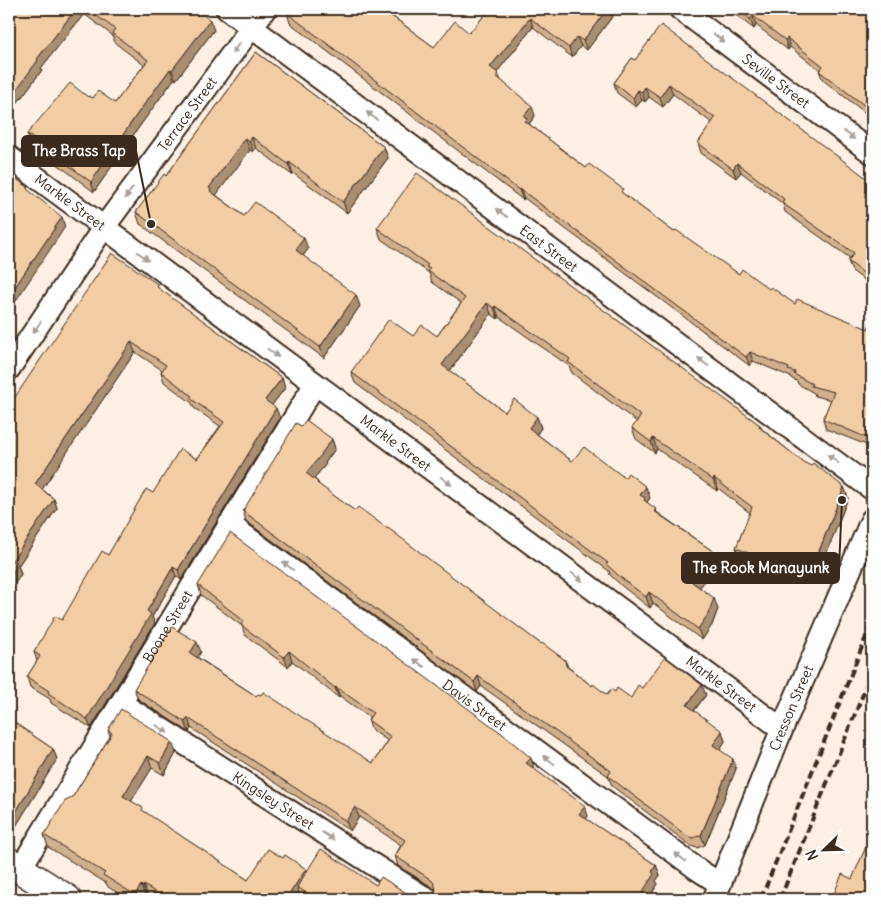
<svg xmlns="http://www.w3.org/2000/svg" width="881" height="908" font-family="Delius,sans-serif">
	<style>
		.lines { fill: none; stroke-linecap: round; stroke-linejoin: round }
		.minor-casing { stroke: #3b2a1e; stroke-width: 25 }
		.tertiary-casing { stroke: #3b2a1e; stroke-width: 31 }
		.minor { stroke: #fff; stroke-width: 21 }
		.tertiary { stroke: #fff; stroke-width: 28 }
		.rail { stroke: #3b2a1e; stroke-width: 4; stroke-dasharray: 8 4; stroke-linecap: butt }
		.wall { fill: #d0af8b; stroke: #3b2a1e }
		.shaded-wall { fill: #a98f71; stroke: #3b2a1e }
		.building { fill: #f2cca2; stroke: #3b2a1e }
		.oneway { fill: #a79f9a }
		.labels { text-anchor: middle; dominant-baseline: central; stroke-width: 5; stroke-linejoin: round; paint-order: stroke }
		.street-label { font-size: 14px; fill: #3b2a1e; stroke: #fff }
		.leader { fill: none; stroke: #3b2a1e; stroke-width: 2 }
		.callout-dot { fill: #3b2a1e; stroke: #fff; stroke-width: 2 }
		.callout { fill: #3b2a1e; stroke: #3b2a1e; stroke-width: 2 }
		.callout-label { font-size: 15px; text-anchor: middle; font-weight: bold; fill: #fff }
	</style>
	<rect width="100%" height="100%" fill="#fbf0e3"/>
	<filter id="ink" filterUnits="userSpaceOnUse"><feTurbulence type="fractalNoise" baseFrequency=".02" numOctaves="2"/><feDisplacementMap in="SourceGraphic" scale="10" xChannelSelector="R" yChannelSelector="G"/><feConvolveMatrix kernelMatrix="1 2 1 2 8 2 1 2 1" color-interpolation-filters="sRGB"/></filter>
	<g filter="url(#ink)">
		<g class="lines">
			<!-- minor casing -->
			<g class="minor-casing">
				<g id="minor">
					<path id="s1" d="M227 9 872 489"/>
					<path id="s2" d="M680 9 872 153"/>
					<path id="s3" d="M9 157 782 729"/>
					<path id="s4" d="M9 369 104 227 265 9"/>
					<path id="s5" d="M229 524 697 869 720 884"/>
					<path id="s6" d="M121 703 427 899"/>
					<path id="s7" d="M20 869 315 384"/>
					<path id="s8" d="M714 899 782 729 872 519"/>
				</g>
			</g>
			<!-- tertiary casing -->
			<g class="tertiary-casing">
				<path id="tertiary" d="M9 862 67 899"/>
			</g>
			<!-- minor -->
			<use href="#minor" class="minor"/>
			<!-- tertiary -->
			<use href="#tertiary" class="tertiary"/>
			<!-- rail -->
			<path class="rail" d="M761 899 872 622
				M780 899 872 672"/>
		</g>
		<!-- wall -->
		<path class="wall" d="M9 9H196L214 30 176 80 174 79 139 127 94 192 31 144 27 134 88 97 115 103 144 65 115 43 112 35 84 14 41 68 42 70 9 114Z
			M490 9H618L587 50 581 46 572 57 533 27 497 72 501 80 535 116 529 124 586 168 625 195 674 232 739 274 795 304 868 329 872 319V441L871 440 869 446 826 429 823 419 831 400 815 396 814 393 798 384 797 381 792 379 791 377 753 361 750 366 524 198 523 200 290 23 287 13 385 11 434 47 469 33Z
			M728 9H869L872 12V118L823 80 819 71 820 70 790 47 788 50 756 25 754 29Z
			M256 52 384 147 388 158 347 213 293 173 292 175 256 148 253 152 250 150 216 195 244 216 308 249 303 256 360 306 324 358 140 224 136 212 166 176Z
			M632 58 872 182V289L868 286 867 282 852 271 848 261 850 258 785 212 783 204 741 172 736 178 701 153 698 143 712 123 673 94 663 107 649 97 645 102 642 100 636 107 617 93 614 83Z
			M377 228 760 425 762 429 803 462 844 487 848 498 823 562 826 569 811 574 803 570 798 582 740 559 736 548 750 513 718 488 717 491 657 449 655 453 636 439 632 428 637 422 572 373 569 366 499 317 498 319 491 314 450 371 505 412 537 417 541 428 537 434 572 461 650 498 647 502 658 513 714 552 718 563 699 588 718 609 712 625 702 640 653 603 650 608 623 587 610 575 609 571 355 383 351 372 413 336H437L461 303 432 282 429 273 381 239Z
			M160 290 282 378 285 388 272 405 280 418 181 580 176 576 152 617 155 623 91 728 51 703 50 699 30 687 27 677 37 661 34 652 62 620 108 555 153 493 197 459 220 426 194 408 192 403 164 382 161 372 162 370 135 352 42 489 54 499 57 508 18 566 21 574 9 593V406Z
			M301 426 332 439 335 449 325 463 326 464 314 478 318 482 319 485 355 511 541 644 565 660 568 667 592 686 607 695 615 692 631 698 642 688 706 695 694 711 725 741 720 750 736 769 705 845 697 848 691 846 612 786 608 776 481 686 477 692 246 521 243 511Z
			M198 585 534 768 533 769 588 816 586 819 656 865 660 875 656 881 658 884 648 899H430L434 895 436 890 434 888 398 866 395 856 401 845 359 817 350 831 191 728 189 732 138 699 134 689 201 652 197 657 256 696 373 763 388 741 372 730 368 720 370 718 340 696 339 698 292 661 288 667 245 635 242 626 201 595Z
			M9 719 53 749 57 759 13 831 9 829Z
			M108 730 176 753 164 775 152 768 131 801 144 812 248 880 283 858 306 869 307 871 376 885 416 899H304L300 896 298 899H152L148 897 147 898 145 897 143 899H128L108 887 106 883 48 847 44 835 72 798 110 736Z"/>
		<!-- shaded-wall -->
		<path class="shaded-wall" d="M76 9H82L84 14 41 68 42 70 9 114V100L37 59Z
			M607 9H618L587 50 583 41Z
			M753 16 756 25 754 29 750 19Z
			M530 18 533 27 493 77 490 67Z
			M210 20 214 30 176 80 172 70Z
			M577 37 581 46 572 57 569 48Z
			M787 38 790 47 788 50 785 40Z
			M170 69 174 79 139 127 94 192 91 182 135 117Z
			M669 84 673 94 663 107 660 97Z
			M645 87 649 97 645 102 642 92Z
			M638 90 642 100 636 107 633 98Z
			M532 106 535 116 529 124 531 128 525 121 524 116Z
			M252 137 256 148 253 152 249 141Z
			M245 138 250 150 214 198 210 191 209 188Z
			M384 147 388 158 347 213 343 202Z
			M289 162 293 173 292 175 288 164Z
			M737 163 741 172 736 178 733 169Z
			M520 189 524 198 523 200 519 190Z
			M62 217 65 227 9 311V296Z
			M304 238 308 249 300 260 296 249Z
			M356 295 360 306 324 358 320 347Z
			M487 303 491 314 446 376 442 365Z
			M495 306 499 317 498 319 494 308Z
			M131 342 135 352 39 494 35 484Z
			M750 352 753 361 750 366 746 357Z
			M282 378 285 388 269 409 265 400Z
			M276 408 280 418 181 580 178 570Z
			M537 417 541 428 533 439 529 428Z
			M872 426V438L870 432Z
			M868 431 871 440 869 446 865 437Z
			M653 438 657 449 655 453 651 442Z
			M332 439 335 449 325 463 326 464 310 483 306 473Z
			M714 478 718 488 717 491 713 480Z
			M646 487 650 498 645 504 640 495Z
			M844 487 848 498 823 562 819 551Z
			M54 499 57 508 18 566 21 574 9 593V578L12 561Z
			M714 552 718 563 696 593 692 582Z
			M799 559 803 570 798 582 794 571Z
			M173 567 176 576 152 617 155 623 91 728 87 719 147 611Z
			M649 592 653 603 650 608 646 597Z
			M714 598 718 609 712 625 702 640 698 629Z
			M197 642 201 652 194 663 190 653Z
			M289 651 292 661 288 667 284 657Z
			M478 676 481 686 477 692 474 682Z
			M702 685 706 695 690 715 687 705Z
			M336 687 340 696 339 698 335 688Z
			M188 718 191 728 189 732 185 722Z
			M722 731 725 741 717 755 713 745Z
			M172 742 176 753 164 775 160 763Z
			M53 749 57 759 13 831 10 822Z
			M148 756 152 768 127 808 123 796Z
			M531 758 534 768 530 773 526 763Z
			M733 759 736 769 705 845 701 835Z
			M585 806 588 816 582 824 579 814Z
			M355 807 359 817 350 831 346 821Z
			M656 865 660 875 656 881 658 884 648 899H638Z
			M306 869 310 880 297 887 300 896 298 899H286Z
			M141 885 145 897 143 899H137L135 895Z
			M144 885 148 897 147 898 143 887Z"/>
		<!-- building -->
		<path class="building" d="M9 9H76L37 59 38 60 9 100Z
			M87 9H196L210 20 172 70 170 69 135 117 91 182 27 134 70 83 88 97 89 96 93 98 98 91 115 103 148 60 112 33 115 29Z
			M290 9H382L434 47 455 21 469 33 490 9H607L583 41 577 37 569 48 530 18 490 67 498 73 496 76 532 106 524 116 527 119 525 121 586 168 589 164 623 189 621 192 674 232 676 230 739 274 742 269 769 289 771 287 795 304 797 299 868 329 872 319V426L870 432 868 431 865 437 823 419 834 392 811 386 812 384 794 374 795 372 788 370 789 368 750 352 746 357 520 189 519 190 287 13Z
			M737 9H869L872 12V111L819 71 823 66 787 38 785 40 753 16 750 19Z
			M661 25 872 182V282L865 277 866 275 848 261 854 253 782 203 784 199 737 163 733 169 698 143 715 118 669 84 660 97 645 87 642 92 638 90 633 98 614 83 632 58 635 60Z
			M256 52 384 147 343 202 289 162 288 164 252 137 249 141 245 138 209 188 211 189 210 191 244 216 255 202 304 238 296 249 297 251 356 295 320 347 136 212 164 174 166 176Z
			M417 173 760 425 759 427 803 462 811 466 813 463 844 487 819 551 822 558 807 563 799 559 794 571 736 548 752 507 714 478 713 480 653 438 651 442 632 428 641 416 568 362 570 359 495 306 494 308 487 303 442 365 505 412 514 399 537 417 529 428 572 461 584 447 625 478 628 473 646 487 640 495 645 498 644 500 656 509 654 511 714 552 692 582 714 598 708 614 698 629 649 592 646 597 619 576 606 564 608 563 351 372 389 319 413 336 422 325 437 336 465 298 428 271 430 269 426 267 428 265 377 228Z
			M9 174 28 187 27 189 62 217 9 296Z
			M112 253 159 285 157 287 282 378 265 400 276 408 178 570 173 567 147 611 151 614 87 719 48 693 49 691 27 677 40 656 34 652 55 616 62 620 102 551 108 555 146 489 153 493 180 449 197 459 224 422 190 398 192 396 161 372 166 365 131 342 35 484 54 499 12 561 18 564 9 578V406Z
			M306 420 332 439 321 454H322L306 473 318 482 317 483 355 511 358 507 388 529V528L541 644 542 643 565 660 566 666 592 686 593 684 607 695 611 689 615 692 617 688 631 698 638 685 642 688 665 657 702 685 687 705 722 731 713 745 733 759 701 835 693 838 687 836 608 776 611 771 478 676 474 682 243 511 296 423 301 426Z
			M230 533 504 735 531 758 526 763 585 806 579 814 656 865 652 872 654 874 638 899H430L434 895 436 889 434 883 430 879 395 856 405 840 355 807 346 821 188 718 185 722 134 689 172 627 197 642 190 653 256 696 258 694 261 695 263 692 373 763 391 737 368 720 373 713 336 687 335 688 289 651 284 657 241 625 244 621 198 585Z
			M121 709 172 742 160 763 148 756 123 796 143 808 142 810 248 880 268 849 283 858 285 855 306 869 286 899H166L144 885 143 887 141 885 135 895 103 875 105 873 44 835 65 801 72 798 112 733 108 730Z
			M9 719 53 749 10 822 9 821Z
			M871 835H872V899H832L842 874 852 879Z
			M321 849 376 885 381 877 416 899H316L297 887Z"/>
		<!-- one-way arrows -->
		<defs><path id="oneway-solid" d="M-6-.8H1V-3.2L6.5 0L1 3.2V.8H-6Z" transform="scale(1.25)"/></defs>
		<g class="oneway">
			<use href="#oneway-solid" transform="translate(719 38) rotate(37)"/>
			<use href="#oneway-solid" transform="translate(236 48) rotate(126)"/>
			<use href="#oneway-solid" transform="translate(372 116) rotate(-143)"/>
			<use href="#oneway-solid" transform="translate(849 135) rotate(37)"/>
			<use href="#oneway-solid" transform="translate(129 193) rotate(126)"/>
			<use href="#oneway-solid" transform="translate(502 213) rotate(-143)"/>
			<use href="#oneway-solid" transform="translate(143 256) rotate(37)"/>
			<use href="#oneway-solid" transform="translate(37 327) rotate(124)"/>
			<use href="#oneway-solid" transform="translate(273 353) rotate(37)"/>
			<use href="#oneway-solid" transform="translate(703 362) rotate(-143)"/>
			<use href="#oneway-solid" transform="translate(833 459) rotate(-143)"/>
			<use href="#oneway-solid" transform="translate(446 481) rotate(37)"/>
			<use href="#oneway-solid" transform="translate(288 566) rotate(-143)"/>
			<use href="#oneway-solid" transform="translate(577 577) rotate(37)"/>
			<use href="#oneway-solid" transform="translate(419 663) rotate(-143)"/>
			<use href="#oneway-solid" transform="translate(162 729) rotate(33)"/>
			<use href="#oneway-solid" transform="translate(549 760) rotate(-143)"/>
			<use href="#oneway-solid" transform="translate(328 836) rotate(33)"/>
			<use href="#oneway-solid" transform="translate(680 857) rotate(-143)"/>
		</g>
	</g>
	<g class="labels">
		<!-- street labels -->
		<g class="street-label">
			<text stroke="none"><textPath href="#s2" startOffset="120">Seville Street</textPath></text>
			<text stroke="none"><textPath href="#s4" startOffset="311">Terrace Street</textPath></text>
			<text stroke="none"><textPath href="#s3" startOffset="76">Markle Street</textPath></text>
			<text stroke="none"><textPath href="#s1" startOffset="401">East Street</textPath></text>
			<text stroke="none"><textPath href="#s3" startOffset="481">Markle Street</textPath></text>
			<text stroke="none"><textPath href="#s7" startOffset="284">Boone Street</textPath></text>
			<text stroke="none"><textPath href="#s3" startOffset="886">Markle Street</textPath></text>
			<text stroke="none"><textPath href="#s5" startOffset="305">Davis Street</textPath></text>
			<text stroke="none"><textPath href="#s8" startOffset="206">Cresson Street</textPath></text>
			<text stroke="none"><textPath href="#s6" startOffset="181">Kingsley Street</textPath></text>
		</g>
	</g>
	<!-- callouts -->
	<path class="leader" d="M151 224L136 151M842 500L839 568"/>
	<g class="callout-dot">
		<circle cx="151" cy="224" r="5"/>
		<circle cx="842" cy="500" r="5"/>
	</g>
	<g class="callout">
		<rect x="22" y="136" width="114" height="30" rx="5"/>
		<rect x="682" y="553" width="157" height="30" rx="5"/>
	</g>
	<g class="callout-label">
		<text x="79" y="156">The Brass Tap</text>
		<text x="761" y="573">The Rook Manayunk</text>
	</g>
	<!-- margin -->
	<rect width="881" height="908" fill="none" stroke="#fff" stroke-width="30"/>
	<rect x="15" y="15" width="851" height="878" fill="none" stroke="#3b2a1e" stroke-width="2" filter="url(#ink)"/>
	<!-- north arrow -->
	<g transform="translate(824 850) rotate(247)" stroke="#ffffff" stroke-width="4" paint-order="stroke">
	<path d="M0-4L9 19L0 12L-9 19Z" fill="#3b2a1e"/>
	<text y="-8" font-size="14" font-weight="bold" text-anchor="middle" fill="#3b2a1e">N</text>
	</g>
</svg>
